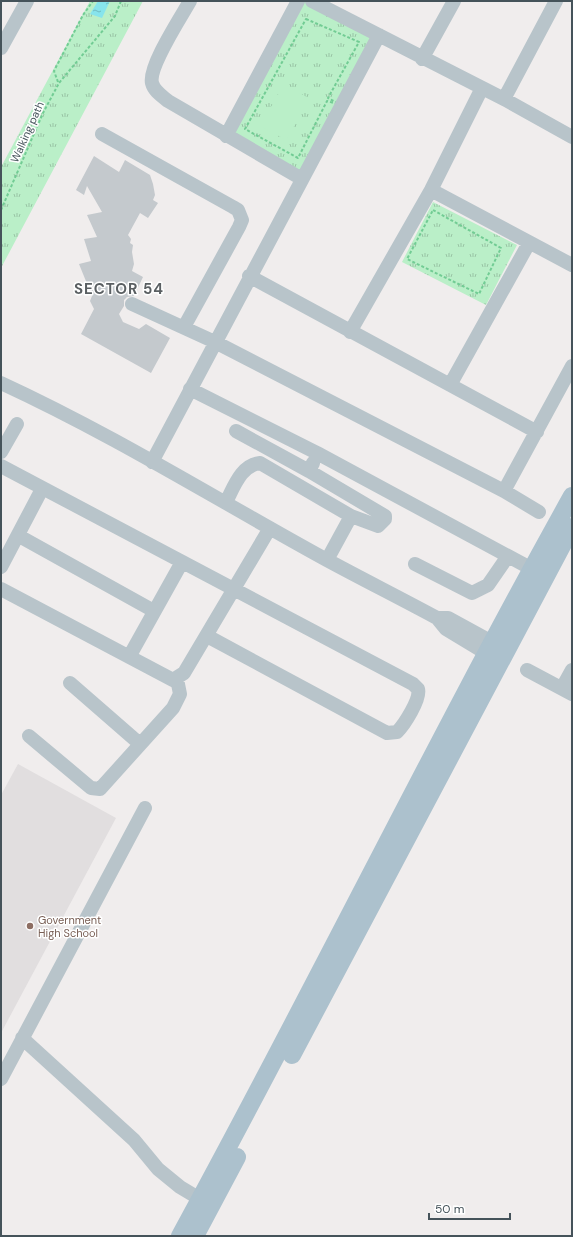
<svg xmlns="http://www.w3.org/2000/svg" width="573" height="1237" font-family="'DM Sans',sans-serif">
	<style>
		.education { fill: #e1dedf }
		.grass { fill: url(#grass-tufts) }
		.garden { fill: #baefc8 }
		.water { fill: url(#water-ripples) }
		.building { fill: #c4c9cd }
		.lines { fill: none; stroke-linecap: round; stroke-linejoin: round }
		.path { stroke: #72cc94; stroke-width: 2; stroke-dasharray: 3 2; stroke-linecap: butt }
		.minor { stroke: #b8c4ca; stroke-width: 14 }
		.major { stroke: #acc1cd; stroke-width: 18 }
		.education-dot { fill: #8d6e63; stroke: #fff; stroke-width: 1.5 }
		.labels { text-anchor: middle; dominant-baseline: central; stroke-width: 3; stroke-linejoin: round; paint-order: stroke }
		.street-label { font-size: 11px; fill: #45535a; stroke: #fff }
		.education-label { font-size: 11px; fill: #785e54; stroke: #fff; text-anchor: start }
		.district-label { font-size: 15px; font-weight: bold; letter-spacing: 1px; fill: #5a5f62; stroke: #fff }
	</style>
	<defs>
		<pattern id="grass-tufts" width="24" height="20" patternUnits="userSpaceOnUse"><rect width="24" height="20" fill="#baefc8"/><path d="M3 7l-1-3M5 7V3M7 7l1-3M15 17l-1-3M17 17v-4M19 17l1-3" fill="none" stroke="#99c4a5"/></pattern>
		<pattern id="water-ripples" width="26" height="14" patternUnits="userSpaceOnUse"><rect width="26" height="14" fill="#87e4ec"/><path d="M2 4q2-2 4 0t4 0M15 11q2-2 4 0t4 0" fill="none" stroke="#70bbc2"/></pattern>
	</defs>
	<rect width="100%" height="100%" fill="#f0eded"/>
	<!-- education -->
	<path class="education" d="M18 764 116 818 1 1033V795Z"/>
	<!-- grass -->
	<path class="grass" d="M90 1H143L1 268V167Z
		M298 1H312L379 35 302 179 226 136Z
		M433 202 517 245 486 305 402 262Z"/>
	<!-- garden -->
	<path class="garden" d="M284 84 310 99 286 140 260 126Z"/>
	<!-- water -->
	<path class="water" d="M98 1H110L102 18 90 14Z"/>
	<!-- building -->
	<path class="building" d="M94 156 119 172 125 160 150 175 153 184 155 195 153 200 158 203 148 218 140 213 128 235 131 239 130 243 133 245 132 252 134 264 132 271 143 277 134 296 127 297 124 300V306L119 314 123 322 139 329 146 324 170 338 151 373 81 334 94 309 90 301 92 296 79 264 91 261 84 239 97 237 87 215 102 212 87 186 84 195 76 190Z"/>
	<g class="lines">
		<!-- path -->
		<path class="path" d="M306 19 359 42 328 98 341 105 327 101 298 158 245 129Z
			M58 82 54 71 83 15 93 1
			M1 210 43 113 59 83 115 16 121 1
			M433 210 501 248 479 294 407 259Z"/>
		<!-- minor -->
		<path class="minor" d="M190 1C181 17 148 67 152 83 154 91 162 96 168 101L302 179
			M312 1 504 99 572 137
			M1 48 27 1
			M422 59 454 1
			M504 99 556 1
			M102 134 233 207 238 210 242 220 239 227 184 327
			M226 136 298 1
			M431 190 572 265
			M249 276 537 432
			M132 304 215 342 504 491 539 512
			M350 332 431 190 482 88
			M1 383C114 435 219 501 327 560 364 580 400 598 437 618L446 629 494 658
			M450 385 529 243
			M190 389 317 453 532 569
			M236 431 309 471 313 463
			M1 452 17 424
			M152 462 379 35
			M1 466 413 684 418 689C421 699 404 725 397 732L387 733 207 636
			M309 471 385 516V519L378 526 351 516 327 560
			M504 491 572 366
			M226 502C234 487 241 465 260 463L351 516
			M19 536 154 611
			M415 564 472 593 488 585 508 556
			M1 567 42 489
			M1 589 173 680 184 673 270 528
			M437 618H448L501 647
			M129 657 182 562
			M527 670 572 694
			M70 683 140 744
			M562 688 572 670
			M29 736 91 788 100 789 173 708 180 694 177 679
			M22 1038 134 1140 158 1169 180 1187 200 1199
			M1 1079 145 808"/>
		<!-- major -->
		<path class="major" d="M292 1055 572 527
			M180 1236C314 991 436 740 572 496
			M195 1236 237 1157"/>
	</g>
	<!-- markers -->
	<circle class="education-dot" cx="30" cy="926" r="4"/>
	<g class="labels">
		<!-- street labels -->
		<g class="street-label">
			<text transform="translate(27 132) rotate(-66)">Walking path</text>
		</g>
		<!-- education labels -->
		<g class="education-label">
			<text x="38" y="920">Government<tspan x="38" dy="13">High School</tspan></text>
		</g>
		<!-- district labels -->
		<g class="district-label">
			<text x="119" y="289">SECTOR 54</text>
		</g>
	</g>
	<!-- border -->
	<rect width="573" height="1237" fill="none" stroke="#45535a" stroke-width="4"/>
	<!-- scale -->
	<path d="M429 1213v6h81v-6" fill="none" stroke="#45535a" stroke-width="2"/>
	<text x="435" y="1213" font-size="12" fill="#45535a" stroke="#ffffff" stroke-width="3" paint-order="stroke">50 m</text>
</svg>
